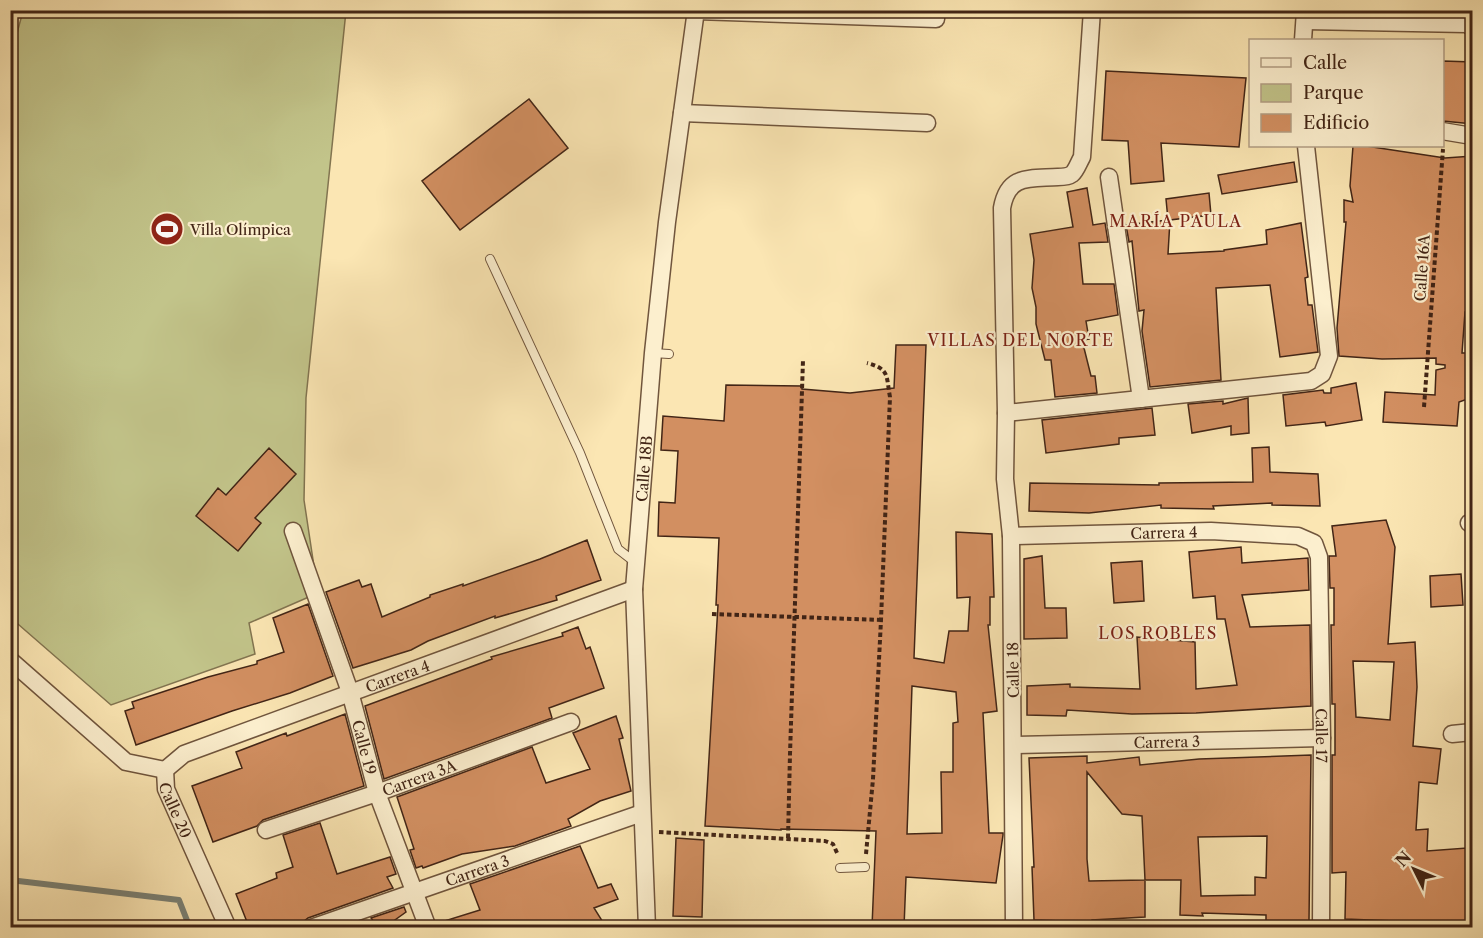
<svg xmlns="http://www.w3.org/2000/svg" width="1483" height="938" font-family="'Libre Caslon Text',serif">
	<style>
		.green { fill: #c2c48a; stroke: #827450; stroke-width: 1.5 }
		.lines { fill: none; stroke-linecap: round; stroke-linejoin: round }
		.stream { stroke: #7a8175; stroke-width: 6 }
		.building { fill: #d28f61; stroke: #422516; stroke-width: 1.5; fill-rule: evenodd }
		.lane-casing { stroke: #70553d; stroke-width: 10 }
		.street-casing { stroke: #70553d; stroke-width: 19 }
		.path { stroke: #422516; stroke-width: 4; stroke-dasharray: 4.5 3; stroke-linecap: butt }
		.lane { stroke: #fcefce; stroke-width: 8 }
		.street { stroke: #fcefce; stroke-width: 16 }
		.labels { text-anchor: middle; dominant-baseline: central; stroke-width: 4.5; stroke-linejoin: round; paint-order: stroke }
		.poi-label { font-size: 15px; fill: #422516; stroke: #fcefce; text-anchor: start }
		.street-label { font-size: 15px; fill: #422516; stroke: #fcefce }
		.neighbourhood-label { font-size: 16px; letter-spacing: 1.5px; fill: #7a1f14; stroke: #fcefce }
	</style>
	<rect width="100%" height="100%" fill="#fbe6b3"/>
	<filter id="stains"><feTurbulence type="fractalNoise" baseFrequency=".00333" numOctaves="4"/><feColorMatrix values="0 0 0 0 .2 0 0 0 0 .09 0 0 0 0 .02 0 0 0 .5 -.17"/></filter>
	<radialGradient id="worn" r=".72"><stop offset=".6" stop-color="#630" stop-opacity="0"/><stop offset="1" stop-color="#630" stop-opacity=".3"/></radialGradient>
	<!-- green -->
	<path class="green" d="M23 11H346L306 398 304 500 318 593 249 623 255 654 111 705 11 618 10 59Z"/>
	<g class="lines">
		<!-- stream -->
		<path class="stream" d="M10 880 179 900 190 928"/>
	</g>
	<!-- building -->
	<path class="building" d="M1443 61 1473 62V124L1443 121Z
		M1106 71 1246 78 1239 147 1161 143 1164 181 1131 184 1128 141 1102 140Z
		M529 99 568 148 460 230 422 181Z
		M1353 146H1366L1445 158 1473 156 1470 233 1473 234V312H1465L1462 353H1473V397L1459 402 1457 426 1383 422 1385 392 1435 395 1436 370 1445 368V365L1436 364V358L1382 359 1339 356 1337 328 1346 222H1344V200L1353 202 1350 186Z
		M1294 162 1297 182 1222 194 1218 175Z
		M1087 188 1093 225 1105 223 1108 242 1079 243 1083 284H1114L1118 315 1086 321 1089 339 1082 340 1091 376H1095L1097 393 1055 397 1051 360H1045L1036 324V307L1032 288 1034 260 1030 234 1073 227 1067 192Z
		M1209 193 1211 215 1170 220 1168 254 1224 251V250L1267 244 1266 230 1301 223 1308 277 1305 278 1308 305H1312L1318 352 1280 357 1270 285 1216 288 1221 380 1150 387 1142 331 1144 310 1139 311 1132 241 1129 242 1126 225 1168 220 1166 199Z
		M896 345H926L914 658 944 663 949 631H968L970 597 957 598 956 532 992 534 994 597H990V625H988L997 711 983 713 989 833H1003V835L996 883 906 877 904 927H872L876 831 781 829V830L705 826 718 605H716L719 538 658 536 659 502 675 503 678 451 661 450 663 416 724 421 726 385 802 386V389L850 393 894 388ZM912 686 956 692 958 722 953 723V772H941L942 833 907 834Z
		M1356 383 1362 420 1326 426 1325 422 1286 426 1283 395 1323 390 1324 393H1331V388Z
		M1248 398 1249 433 1231 435V426L1192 433 1188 404 1223 401V404Z
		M1152 408 1155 435 1119 438V444L1046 453 1042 420Z
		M1269 447 1270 472 1318 474 1320 506 1272 505V503L1213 506 1214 509 1161 508V505L1089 513 1029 511 1030 483 1159 485V483L1253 482 1252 448Z
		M269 448 296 474 255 518 261 523 238 551 196 516 218 488 226 495Z
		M1386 520 1395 547 1388 644 1415 642 1417 687 1413 746 1441 749 1437 784 1419 782 1416 830 1428 829 1427 851 1467 848 1470 871 1473 870V927H1446L1445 923 1345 919 1346 872 1332 873V755H1335V704H1332L1331 625H1334V588H1330L1329 556H1336L1332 526ZM1353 661 1394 662 1390 720 1356 717Z
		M587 540 601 580 556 596 557 600 495 618V616L428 641 411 650 353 668 326 592 359 580 362 587 371 584 382 617 430 597V595L463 584V586L540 559Z
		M1241 547 1242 563 1308 558 1309 590 1242 595 1250 627 1310 625 1311 706 1196 713 1132 714 1067 710 1066 716 1027 715V686L1070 684V687L1140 689 1137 637 1195 642 1196 689 1237 685 1225 619H1217L1215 596 1193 598 1189 552Z
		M1042 556 1045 608H1066L1067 638 1024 639V559Z
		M1142 561 1144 601 1114 603 1111 563Z
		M1461 574 1463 605 1431 607 1430 576Z
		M308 604 333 676 290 693 232 711 136 745 125 711 134 708 132 702 208 677 257 664V661L284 652 273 618Z
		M578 627 586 649 590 647 604 688 549 708 552 718 384 779 365 706 492 659 491 657 563 636 562 633Z
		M345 714 364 786 263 820 257 826 213 842 192 786 242 768 236 752 286 733 287 736Z
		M616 716 623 738 619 739 631 791 600 801 568 819 571 826 515 846 462 854 423 868 422 866 416 868 410 850 414 849 397 797 532 747 546 783 590 769 573 733Z
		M1311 755 1309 921 1266 922V915L1202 913 1203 916 1180 915 1181 880H1145V917L1092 920V922L1034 920 1032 867H1034L1029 758 1087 756V763L1139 757 1140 765 1199 759ZM1087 772 1122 814 1142 816 1145 880 1089 881 1087 859ZM1267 836 1266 878 1255 877V895L1201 896 1198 837Z
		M320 823 337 874 390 857 396 874 387 877 393 888 308 918 303 922 301 927H249L236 894 277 878 276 873 293 867 283 835Z
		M676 838 704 840 702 917 673 916Z
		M580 846 598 888 611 884 618 899 594 908 606 927H438V923L480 910 470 884Z
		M404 907 406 912 385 927H378L371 918Z"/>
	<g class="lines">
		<!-- lane casing -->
		<g class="lane-casing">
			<path id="lane" d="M490 259 580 453 618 549 636 563
				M653 353 669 354
				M840 868 865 867"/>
		</g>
		<!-- street casing -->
		<g class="street-casing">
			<g id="street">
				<path d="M696 11 936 19V10"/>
				<path d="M1305 21 1466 24 1472 27"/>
				<path d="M1303 40 1305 11"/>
				<path d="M682 113 927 123"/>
				<path d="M1442 131 1472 136"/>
				<path d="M1109 177 1141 399"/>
				<path d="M1006 413 1311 381 1322 374 1329 356 1306 146"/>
				<path d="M1469 523 1472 522"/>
				<path id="s1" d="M293 531 350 692 377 793 428 928"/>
				<path id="s2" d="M1011 536 1211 531 1298 536 1314 543 1319 557 1322 738 1321 928"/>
				<path d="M10 660 126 762 165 770"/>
				<path d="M1452 734 1472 732"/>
				<path id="s3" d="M1014 745 1322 738"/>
				<path id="s4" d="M165 770 184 754 634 589"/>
				<path id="s5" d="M165 770 166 789 228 928"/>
				<path id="s6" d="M266 830 377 793 571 722"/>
				<path id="s7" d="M311 928 642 813"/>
				<path id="s8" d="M647 928 634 589 653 353 667 222 696 10"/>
				<path d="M1014 928 1011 536 1005 479 1006 413 1002 208C1008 174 1029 179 1058 177 1062 177 1068 177 1072 174 1076 171 1079 162 1082 157L1092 10"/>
			</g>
		</g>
		<!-- path -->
		<path class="path" d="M1424 407 1443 149
			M712 614 881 620
			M659 832 825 841 833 844 838 855
			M788 838 790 754 803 360
			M866 854 873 779 881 620 890 397C886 376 890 369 867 363"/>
		<!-- lane -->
		<use href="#lane" class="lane"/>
		<!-- street -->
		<use href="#street" class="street"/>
	</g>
	<!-- icons -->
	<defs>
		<g id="stadium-disc" transform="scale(1.725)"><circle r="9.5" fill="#8f2418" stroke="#fcefce"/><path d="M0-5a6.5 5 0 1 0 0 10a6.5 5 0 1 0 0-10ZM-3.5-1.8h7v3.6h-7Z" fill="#fff"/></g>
	</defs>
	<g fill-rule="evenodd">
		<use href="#stadium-disc" x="167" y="229"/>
	</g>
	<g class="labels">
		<!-- poi labels -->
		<g class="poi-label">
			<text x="190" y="229">Villa Olímpica</text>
		</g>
		<!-- street labels -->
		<g class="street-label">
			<text transform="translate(1422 268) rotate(-86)">Calle 16A</text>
			<text stroke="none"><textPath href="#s8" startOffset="460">Calle 18B</textPath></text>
			<text stroke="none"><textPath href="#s2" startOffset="153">Carrera 4</textPath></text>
			<text transform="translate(1013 670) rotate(-91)">Calle 18</text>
			<text stroke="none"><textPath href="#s4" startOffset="252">Carrera 4</textPath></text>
			<text stroke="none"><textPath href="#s2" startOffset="498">Calle 17</textPath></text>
			<text stroke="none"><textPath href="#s3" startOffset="153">Carrera 3</textPath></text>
			<text stroke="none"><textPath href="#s1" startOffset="228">Calle 19</textPath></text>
			<text stroke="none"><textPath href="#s6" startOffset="162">Carrera 3A</textPath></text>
			<text stroke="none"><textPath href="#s5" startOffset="42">Calle 20</textPath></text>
			<text stroke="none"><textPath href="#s7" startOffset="176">Carrera 3</textPath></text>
		</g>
		<!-- neighbourhood labels -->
		<g class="neighbourhood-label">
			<text x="1176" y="221">MARÍA PAULA</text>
			<text x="1021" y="340">VILLAS DEL NORTE</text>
			<text x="1158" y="633">LOS ROBLES</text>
		</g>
	</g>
	<!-- margin -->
	<rect width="1483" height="938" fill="none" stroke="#fbe6b3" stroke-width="36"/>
	<rect x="12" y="12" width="1459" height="914" fill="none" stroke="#422516" stroke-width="3"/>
	<rect x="18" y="18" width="1447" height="902" fill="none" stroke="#422516" stroke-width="1.5"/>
	<!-- legend -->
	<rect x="1249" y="39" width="195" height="108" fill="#fcefce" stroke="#b29e84" stroke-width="1.5"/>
	<rect x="1261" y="58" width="30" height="9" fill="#fcefce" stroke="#b29e84" stroke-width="1.5"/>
	<text x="1303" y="69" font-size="18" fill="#422516">Calle</text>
	<rect x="1261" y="84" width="30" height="18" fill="#c2c48a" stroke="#b29e84" stroke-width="1.5"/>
	<text x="1303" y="99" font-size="18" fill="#422516">Parque</text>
	<rect x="1261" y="114" width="30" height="18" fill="#d28f61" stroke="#b29e84" stroke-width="1.5"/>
	<text x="1303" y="129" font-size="18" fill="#422516">Edificio</text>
	<!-- north arrow -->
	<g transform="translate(1414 869) rotate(313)" stroke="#fcefce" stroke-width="4.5" paint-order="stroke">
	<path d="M0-4.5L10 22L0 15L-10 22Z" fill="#422516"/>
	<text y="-9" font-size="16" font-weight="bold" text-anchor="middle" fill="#422516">N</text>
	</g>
	<rect width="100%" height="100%" filter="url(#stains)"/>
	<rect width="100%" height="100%" fill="url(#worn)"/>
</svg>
